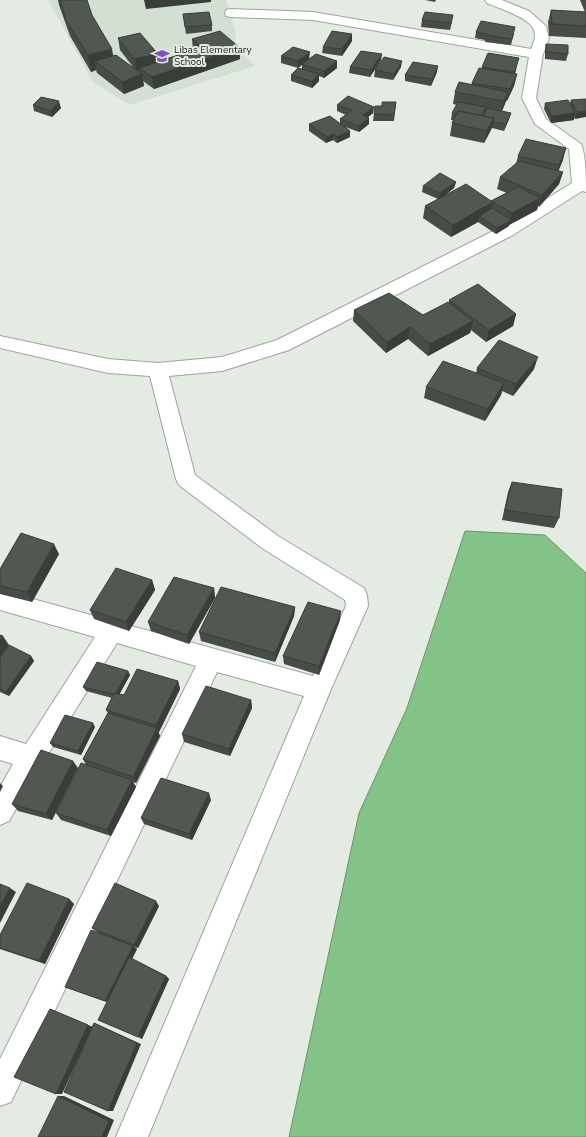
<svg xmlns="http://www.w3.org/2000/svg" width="586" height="1137" font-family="'Nunito Sans',sans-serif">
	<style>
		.built { fill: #d2dfd2 }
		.water { fill: #83c387; stroke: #68966b }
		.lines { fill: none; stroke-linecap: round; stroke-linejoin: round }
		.minor-casing { stroke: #9da49d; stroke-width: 2 }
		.minor { fill: #fff; fill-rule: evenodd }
		.wall { fill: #464c46 }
		.shaded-wall { fill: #393e39 }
		.building { fill: #515851; stroke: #393e39 }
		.labels { text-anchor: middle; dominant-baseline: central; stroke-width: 4; stroke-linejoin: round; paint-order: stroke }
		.far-poi-label { font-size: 10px; fill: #292c29; stroke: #e3ebe3; text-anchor: start }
	</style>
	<rect width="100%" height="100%" fill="#e3ebe3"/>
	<!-- built -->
	<path class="built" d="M48 0H226L236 33 234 45 255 66 130 105 93 82Z"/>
	<!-- water -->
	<path class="water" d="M465 531 545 535 586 573V1137H289L359 813 407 708Z"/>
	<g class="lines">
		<!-- minor casing -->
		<g class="minor-casing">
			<path id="minor" d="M485 0H502L529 11 546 26 549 39 543 54 536 98 546 119 581 144C586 154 586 180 586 192L582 191 513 235 289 350 222 371 169 376 195 475 278 536 364 588 367 595 368 606 331 689 148 1137H116L304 696 217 672 11 1102 0 1106V1059L196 666 117 643 40 767 9 821 0 825V787L13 764 0 760V736L26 744 95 637 0 610V590L313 676 346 606 345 600 262 548 179 485 176 479 150 376 108 373 0 348V336L108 359 158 363 222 357 277 340 501 227 572 183 569 149 535 124 522 98 529 57 313 20 231 17 226 16 225 13 226 10 231 9 313 12 531 49C534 42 537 35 533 28 527 17 498 8 487 3Z"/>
		</g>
		<!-- minor -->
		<use href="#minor" class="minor"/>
	</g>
	<!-- wall -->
	<path class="wall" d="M58 0H87L92 15 113 56 133 67 120 50 118 38 158 54 159 61 193 50 192 39 239 47 240 59 154 89 143 81 144 86 124 94 97 73 96 70 91 72 70 36 59 5Z
		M425 0H436L435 2Z
		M580 0H586V38L549 36 548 22 551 10 585 12Z
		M183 14 212 25V31L186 34Z
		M422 20 452 21 450 30 421 27Z
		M476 32 514 33 511 45 485 42V40L475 38Z
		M352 41 342 56 322 53 323 47Z
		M546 44 568 54 566 61 545 59V50Z
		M281 56 337 61V68L324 78 319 76V81L312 88 291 81V75L302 69V65L298 68 281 63Z
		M381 60 370 77 349 73 350 67Z
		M401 67 393 80 374 77 375 70Z
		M482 67 516 70 515 73 517 74 514 86 507 101H506L502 111 511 113 509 119 504 131 492 128 484 143 450 136 452 123 453 120H451L452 113 457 105 453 104 455 92 471 85 472 83 482 68Z
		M437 72 431 86 405 81V75Z
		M586 99 575 119 574 117V120L551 123 544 109 545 103H570L571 100Z
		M396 102 394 121H373L374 114 382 106Z
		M33 105 61 108 52 117 34 111Z
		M337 105 373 113 368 117 369 124 359 132 345 127 350 131V137L337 143 333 140 326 143 309 131V124L340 123V119L346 115 337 111Z
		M518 156 563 160 558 171 563 172 559 184 539 207 538 206 537 210 509 225V226L496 234 478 222 451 237 423 218 425 206 438 199 422 192 423 186 456 182 454 188 444 196 491 201 507 193 497 189 500 177 516 164Z
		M449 300 516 314 513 326 486 342 471 330 470 333 428 356 408 339 386 353 353 321 354 310 423 315 449 303Z
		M477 368 534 369 513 396 502 391 501 395 485 421 424 398 426 387 476 373Z
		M512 482 559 518 554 528 502 520 508 492Z
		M59 554 32 602 0 594V569Z
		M152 580 155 590 129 631 94 619 90 610Z
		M214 588 215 598 189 644 151 631 148 622Z
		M295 607 294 616 275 662 201 641 199 632Z
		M340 620 319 675 284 664 283 656Z
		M31 656 34 661 9 696 0 692V658Z
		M128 671 130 675 119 694 124 695 178 681 180 689 159 732H158L160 736 136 783 133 782 136 787 111 836 61 820 56 813 86 765 83 759 108 713 106 710 112 698 86 691 83 687Z
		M251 700 252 708 230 756 184 742 182 734Z
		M95 727 81 755 53 747 50 743Z
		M78 768 52 820 18 811 12 804Z
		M211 800 192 840 144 824 141 818Z
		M69 899 74 904 45 964 0 949V935Z
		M159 906 138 948 133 947 137 949 132 959 166 976 169 979 142 1039 107 1002 71 989 65 987 97 932 92 928Z"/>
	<!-- shaded-wall -->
	<path class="shaded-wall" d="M144 0H211V2L146 9Z
		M453 15 452 21 450 30 451 23Z
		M352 34V41L342 56V49Z
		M239 47 240 59 154 89 152 77Z
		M112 49 115 65 95 61 96 70 91 72 88 55Z
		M310 52 309 59 298 68V61Z
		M158 54 159 66 140 68V70L136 71 134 59Z
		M382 54 381 60 370 77 371 70Z
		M519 58 516 70 511 84 514 72Z
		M337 61V68L324 78V71Z
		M402 61 401 67 393 80 394 74Z
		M438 66 437 72 431 86 432 79Z
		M142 74 144 86 124 94 122 82Z
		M319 74V81L312 88V81Z
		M517 74 514 86 507 101 510 89Z
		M508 92 505 104 501 113 504 101Z
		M59 101 61 108 52 117 51 111Z
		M374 107 373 113 362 122 363 115Z
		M586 111V117L575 119 577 112Z
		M511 113 509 119 504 131 506 124Z
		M575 113 574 120 551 123 552 116Z
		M369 118V124L359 132V126Z
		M494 118 491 130 484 143 487 131Z
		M350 131V137L337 143V137Z
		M334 134 333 140 326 143 327 137Z
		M566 148 563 160 556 177 559 165Z
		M563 172 559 184 539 207 542 195Z
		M456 182 454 188 439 200 440 193Z
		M540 198 537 210 509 225V226L496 234 497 228 510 220 512 213Z
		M493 202 491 215 479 216 478 222 451 237 453 225Z
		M516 314 513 326 486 342 489 330Z
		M473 321 470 333 428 356 430 344Z
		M410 327 408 339 386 353 387 342Z
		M538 357 534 369 513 396 516 384Z
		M504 383 501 395 485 421 488 409Z
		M54 544 59 554 32 602 27 592Z
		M152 580 155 590 129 631 126 622Z
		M214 588 215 598 189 644 187 635Z
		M295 607 294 616 275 662V653Z
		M341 611 340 620 319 675V666Z
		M3 636 9 645 0 658V640Z
		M31 656 34 661 9 696 6 692Z
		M128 671 130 675 117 699 115 695Z
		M178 681 180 689 159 732 156 725Z
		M251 700 252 708 230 756 229 749Z
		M93 723 95 727 81 755 78 751Z
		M157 728 160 736 136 783 133 777Z
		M73 761 78 768 52 820 46 814Z
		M132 780 136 787 111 836 107 830Z
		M0 783 3 786 0 792Z
		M209 793 211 800 192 840 189 834Z
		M10 888 16 892 0 923V906Z
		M69 899 74 904 45 964 39 961Z
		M156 901 159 906 138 948 134 945Z
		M133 946 137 949 110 1003 105 1001Z
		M166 976 169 979 142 1039 138 1037Z
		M50 1009 93 1027 62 1094H56Z
		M94 1023 141 1044 113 1111H108Z
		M58 1096H64L114 1120 107 1137H102Z"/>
	<!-- building -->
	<path class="building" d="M60 0H87L92 15 112 49 88 55 66 20Z
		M551 10 586 12V26L552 24Z
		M209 12 212 25 185 27 183 14Z
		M425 12 453 15 451 23 422 20Z
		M481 21 515 27 512 39 486 35 487 34 476 32Z
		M220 31 239 47 152 77 140 68 202 47 192 39Z
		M332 31 352 34 342 49 323 47Z
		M140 33 158 54 134 59 118 38Z
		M546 44 568 45V54L546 52Z
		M293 47 310 52 298 61 281 56Z
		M361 51 382 54 371 70 350 67Z
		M488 53 519 58 514 72 482 67Z
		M316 54 337 61 324 71 302 64Z
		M116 55 142 74 122 82 95 61Z
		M384 57 402 61 394 74 375 70Z
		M413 62 438 66 432 79 405 75Z
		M298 68 319 74 312 81 291 75Z
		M479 68 517 74 510 89 472 83Z
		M459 82 508 92 504 101 455 92Z
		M348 96 374 107 363 115 369 118 359 126 340 119 352 110 337 105Z
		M41 97 59 101 51 111 33 105Z
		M586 99V111L577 112 571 100Z
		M568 100 575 113 552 116 545 103Z
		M382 102H396L394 115 374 114 375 106H382Z
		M458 102 486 107 481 115 458 111 457 114 452 113Z
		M487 108 511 113 506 124 493 122 494 118 483 116Z
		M458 111 494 118 487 131 452 123Z
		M330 116 350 131 337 137 334 134 327 137 309 124Z
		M526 139 566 148 559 165 518 156Z
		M519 161 563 172 542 195 500 177Z
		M440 173 456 182 440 193 423 186Z
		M466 184 491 201 518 187 540 198 512 213 493 202 453 225 425 206Z
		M492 208 511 220 497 228 479 216Z
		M478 284 516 314 489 330 449 300Z
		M389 293 423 315 448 302 473 321 430 344 410 327 387 342 354 310Z
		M499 340 538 357 516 384 477 368Z
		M443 361 504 383 488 409 426 387Z
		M512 482 562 489 559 518 505 510Z
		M21 533 54 544 27 592 0 586V569Z
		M116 568 152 580 126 622 90 610Z
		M174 577 214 588 187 635 148 622Z
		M221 587 295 607 275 653 199 632Z
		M308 602 341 611 319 666 283 656Z
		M0 635 3 636 0 640Z
		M9 645 31 656 6 692 0 689V658Z
		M97 662 128 671 116 693H114L113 694 83 687Z
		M137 669 178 681 156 725 106 710 114 693 124 695Z
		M206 686 251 700 229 749 182 734Z
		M108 713 157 728 133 777 83 759Z
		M65 715 93 723 78 751 50 743Z
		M41 750 73 761 46 814 12 804Z
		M81 763 132 780 107 830 56 813Z
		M161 778 209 793 189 834 141 818Z
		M27 883 69 899 39 961 0 948V935Z
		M115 883 156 901 134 945 92 928Z
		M0 884 10 888 0 906Z
		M91 930 133 946 105 1001 65 987Z
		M129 957 166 976 138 1037 98 1020Z
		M50 1009 88 1025 56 1094 14 1077Z
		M94 1023 137 1043 108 1111 64 1092Z
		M58 1096 109 1121 102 1137H38Z"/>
	<!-- icons -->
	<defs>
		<g id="school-bare" transform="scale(1.2)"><path d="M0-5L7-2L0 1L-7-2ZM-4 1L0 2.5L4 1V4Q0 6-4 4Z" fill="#7c51ca" stroke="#e3ebe3" stroke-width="2.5" paint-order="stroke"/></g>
	</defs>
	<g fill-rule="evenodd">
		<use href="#school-bare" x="162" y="56"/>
	</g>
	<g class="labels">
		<!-- far-poi labels -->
		<g class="far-poi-label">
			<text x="174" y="50">Libas Elementary<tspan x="174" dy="12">School</tspan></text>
		</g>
	</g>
</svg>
